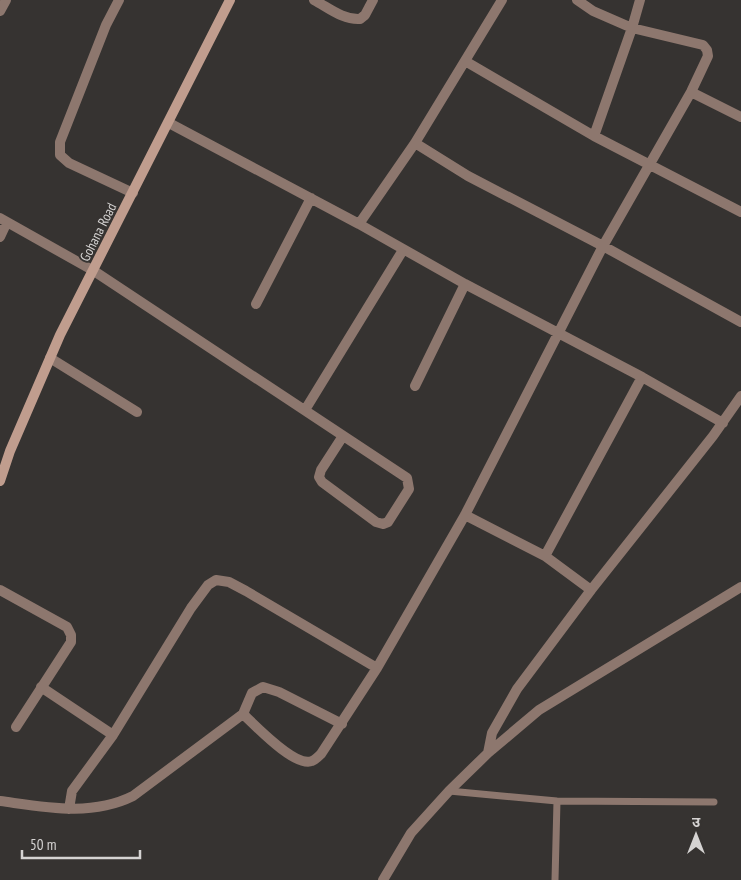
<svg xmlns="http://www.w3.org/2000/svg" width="741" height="880" font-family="'PT Sans Narrow','Noto Sans Devanagari',sans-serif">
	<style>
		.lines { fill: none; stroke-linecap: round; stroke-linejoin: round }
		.service { stroke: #8d776e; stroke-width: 7 }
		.minor { stroke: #8d776e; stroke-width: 10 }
		.secondary { stroke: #c09d8e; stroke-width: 10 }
		.labels { text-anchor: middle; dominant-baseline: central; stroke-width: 4; stroke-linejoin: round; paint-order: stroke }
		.street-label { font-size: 14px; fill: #d5d3d2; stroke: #363331 }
	</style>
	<rect width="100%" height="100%" fill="#363331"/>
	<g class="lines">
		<!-- service -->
		<path class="service" d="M449 791 557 801 714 802
			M555 880 557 801"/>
		<!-- minor -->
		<path class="minor" d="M119 0 106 25 60 142V155L69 163 133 193
			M314 0C329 8 343 20 360 19L365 15 373 0
			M0 11 6 0
			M465 61 594 136 741 212
			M691 92 741 117
			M169 123 359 224 465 284 642 377 723 423
			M594 136 632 28 640 0
			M415 143 468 176 603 246 741 322
			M0 218 94 271 407 478 409 489 388 522 383 524 376 522 322 482 319 477 321 470 343 436
			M359 224 415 143 502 0
			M0 237 7 222
			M256 304 311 198
			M50 358 137 412
			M415 386 465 284
			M305 410 403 250
			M465 515 545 556 591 590 713 436 741 396
			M545 556 642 377
			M0 590 67 627 71 635V642L16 727
			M41 687 113 735
			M243 714C255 725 295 768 312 761 315 760 319 756 321 754L377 668 465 515 603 246 691 92 708 56 707 50 703 45 632 28 593 11 577 0
			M488 753 492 733 517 689 591 590
			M0 801C44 807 91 817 133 796L243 714 252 693 263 687 279 692 342 724
			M69 809 72 791 113 735 191 608 208 585 216 580 229 582 246 591 377 668
			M383 880 411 833 449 791 488 753 539 710 741 587"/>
		<!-- secondary -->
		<path class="secondary" d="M0 481 10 451 60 335 230 0"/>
	</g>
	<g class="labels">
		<!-- street labels -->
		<g class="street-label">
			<text transform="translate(98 232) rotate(-63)">Gohana Road</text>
		</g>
	</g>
	<!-- north arrow -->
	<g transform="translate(696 835)" stroke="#363331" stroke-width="4" paint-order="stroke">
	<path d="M0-4L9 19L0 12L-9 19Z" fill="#d5d3d2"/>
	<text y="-8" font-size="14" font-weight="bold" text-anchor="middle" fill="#d5d3d2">उ</text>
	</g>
	<!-- scale -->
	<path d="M22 850v8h118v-8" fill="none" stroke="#d5d3d2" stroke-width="2.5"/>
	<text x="30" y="850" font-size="15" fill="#d5d3d2" stroke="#363331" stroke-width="4" paint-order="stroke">50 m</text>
</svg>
